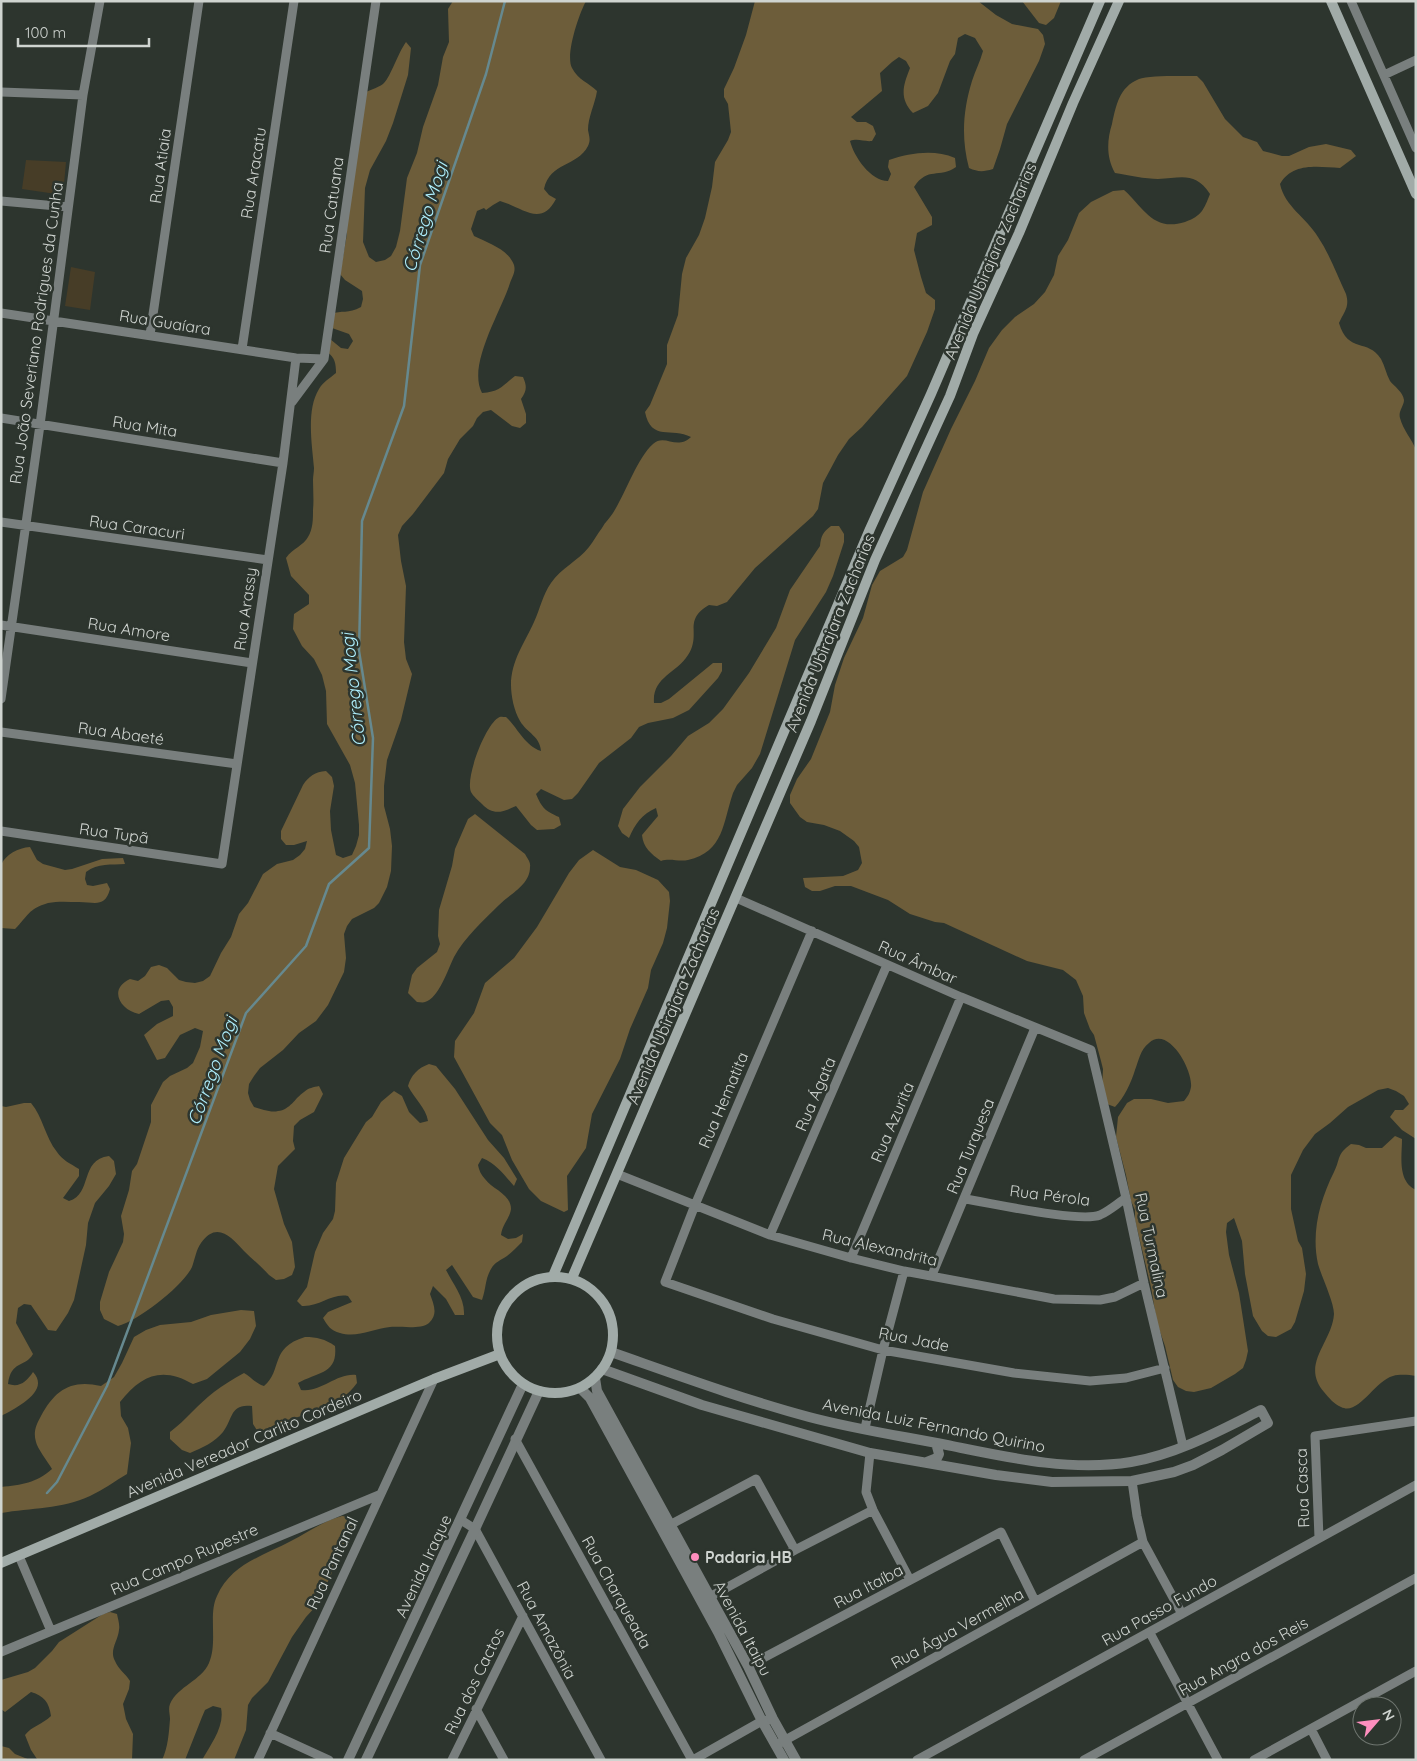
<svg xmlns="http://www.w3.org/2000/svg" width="1417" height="1761" font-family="Quicksand,sans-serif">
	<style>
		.green { fill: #473d27 }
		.forest { fill: #6d5d3a }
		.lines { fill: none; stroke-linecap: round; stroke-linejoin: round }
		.stream { stroke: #66898f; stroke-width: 2.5 }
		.minor { stroke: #797f7e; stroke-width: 9 }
		.tertiary { stroke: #797f7e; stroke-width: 10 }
		.secondary { stroke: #a1aba8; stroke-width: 10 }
		.poi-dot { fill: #fe8ebe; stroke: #2d352e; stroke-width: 2 }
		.labels { text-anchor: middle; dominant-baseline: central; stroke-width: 5; stroke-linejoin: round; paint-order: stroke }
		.street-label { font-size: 16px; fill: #cfd4d0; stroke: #2d352e }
		.poi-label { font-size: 16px; font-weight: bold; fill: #cfd4d0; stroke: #2d352e; text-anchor: start }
		.water-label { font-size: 18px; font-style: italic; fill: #aff0fe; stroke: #2d352e }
	</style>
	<rect width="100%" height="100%" fill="#2d352e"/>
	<!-- green -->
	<path class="green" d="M26 160 66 162 63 195 22 189Z
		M71 267 95 272 90 310 65 306Z"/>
	<!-- forest -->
	<path class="forest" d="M453 1H586C579 14 565 55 572 68 578 80 589 83 597 91 595 104 588 117 588 130 589 136 591 140 588 146 577 167 550 162 544 189L549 195 556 199C541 228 522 207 500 201L493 205 486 210 484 208 477 211 471 229 474 236C488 243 508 249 514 265 516 272 512 277 510 283 501 312 467 365 482 393 500 392 502 386 515 376L523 377C527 386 527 391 521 399L526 414V423L520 428 512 426 491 410 483 412 477 418 473 426 460 439 448 459 444 473 413 514 402 526 398 535 401 561 406 586 404 642 406 659 412 674 401 720 387 760 384 786V806L390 829 392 846 391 871 387 887 379 903 374 908 352 919 347 926 344 934 346 958 344 972 328 1005 316 1021 299 1033 283 1050 260 1068 254 1076 249 1084 248 1093 250 1100 254 1107C262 1109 271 1113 278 1111 290 1110 295 1098 304 1092 308 1088 314 1087 319 1086L323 1094 314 1112 300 1120 294 1126 293 1141 295 1149 278 1166 274 1189 284 1224 292 1242 295 1267 292 1275 284 1279 276 1280 269 1275C261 1266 252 1259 244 1251 232 1238 217 1220 201 1243 196 1250 195 1259 192 1267 183 1286 138 1321 118 1326L104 1319 100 1310V1302L109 1272 123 1242 124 1234 121 1216 129 1190 132 1171 137 1164 151 1122V1105L163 1082 170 1076 187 1068 193 1063 200 1047 203 1031 195 1028 180 1035 165 1058 157 1060 144 1035 157 1024 173 1016V1007L169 1000 161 1001 139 1014C120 1010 108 989 130 979L138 981 145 976 151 967 159 965 167 968 179 980 186 982 195 983 203 981 210 976 221 953 231 937 239 914 248 903 263 874 277 864 293 860 300 855 305 849 307 841 294 845H286L281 839V831L303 785C309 776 315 772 326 771L332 777 334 786 330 811 331 830 336 855 343 858 352 855 356 846 359 835V825L355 783 350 765 327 724 326 691 322 675 314 659 302 646 293 629 294 614 309 604V595L291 576 286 558C292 549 304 545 308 537 313 529 313 519 313 510 314 500 313 490 313 480 313 476 314 472 314 468 312 444 306 410 319 389 323 382 330 378 336 373 336 364 335 357 327 352L330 339 341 348 348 349 353 341 349 334 332 328 331 314C342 310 348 314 361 307L363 299 362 291 345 280 340 274 347 234 346 219 366 92C372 89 380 87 384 83 391 76 398 53 406 42L411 48 408 75 393 123 386 141 370 170 365 188 363 242 369 257 376 262 385 260 391 256 396 247 400 231 407 178 417 153 423 127 438 85 443 57 449 42 448 9Z
		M755 1H978L996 15 1012 24 1038 29 1043 35 1045 44 1039 61 1007 124 1000 149 993 169C983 172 978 172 969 168 961 138 963 110 972 81 975 71 980 62 983 51L975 38 965 34 958 38 955 54 950 61 938 93 928 106 913 113C899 98 903 86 910 68L906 61 899 57 892 62 880 73 882 91 851 117 857 122H866L873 126 876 134 872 141C864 142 858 138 850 141 854 157 871 181 888 181L891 174 888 167 889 160C910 153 934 149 955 158L956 167C939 179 928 166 914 187L932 217V225L917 233 914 250 921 277 926 293 935 300V309L927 332 907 376 862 427 849 439 838 455 823 483 818 509 813 516 755 568 727 602 717 606 709 605C682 621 702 633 688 655 676 674 652 677 654 703H661L669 699 713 663H722V671L718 678 689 710 673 718 648 723 639 727 631 738 599 763 578 793 572 799 564 800 541 789 536 794C542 808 545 811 559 817L561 825 554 829 537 830 531 825 516 806C503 812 493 816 482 804 479 801 473 796 471 792 465 778 485 726 498 718 500 716 503 717 506 717 518 728 524 745 541 751 540 736 527 733 520 721 514 711 511 696 511 685 511 661 525 642 534 622 540 609 543 594 551 583 561 568 578 561 589 547 594 541 597 534 602 528 605 522 610 518 613 513 625 494 638 457 653 444 665 433 676 451 691 437 672 427 651 442 645 412L650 405 667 364V345L678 315 682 274 686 258 699 235 705 218 712 187 715 162 728 140 731 132 728 104 724 97V89L734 68 746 35Z
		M1022 1H1061L1054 18 1046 25 1039 23Z
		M1197 76 1203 82 1225 119 1243 137 1257 142 1263 151 1282 156H1289L1309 147 1326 144 1351 150 1356 156 1340 168C1318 167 1293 162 1280 184 1285 207 1306 217 1318 237 1330 255 1337 275 1346 294 1350 307 1344 312 1339 323 1348 354 1368 338 1381 359 1385 366 1386 374 1390 381 1394 386 1403 392 1404 400 1404 406 1398 411 1400 418 1403 430 1412 439 1416 450V1139L1402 1130 1390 1117 1395 1110H1403L1409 1104 1404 1096 1396 1091 1388 1088 1378 1090 1348 1107 1330 1123 1315 1134 1303 1150 1291 1175V1209L1298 1241 1302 1248 1306 1274 1304 1291 1295 1322 1291 1329 1276 1337 1268 1336 1262 1331 1253 1316 1245 1274 1242 1241 1234 1218 1227 1223 1226 1232 1229 1255 1239 1293 1248 1351 1246 1360 1243 1368 1235 1374 1211 1388 1194 1392 1186 1391 1178 1387 1173 1380 1165 1346 1157 1323 1151 1287 1135 1220V1210L1131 1201 1126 1175 1116 1137 1118 1117 1127 1103 1134 1099H1151L1168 1103 1184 1101C1188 1096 1190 1093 1191 1087 1193 1070 1168 1025 1149 1043 1140 1050 1139 1060 1135 1070 1131 1083 1124 1098 1115 1107L1107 1104 1102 1088 1103 1069 1101 1061 1094 1035 1090 1029 1084 1013 1083 996 1076 980 1063 970 1027 961 944 923 935 922 910 914 888 900 851 886H835L820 891H812L805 887 803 878 843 876 858 870 862 863 859 847 854 841 840 831 824 825 807 822 800 817 790 803V795L797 779 811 759 830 712 835 685 844 658 863 618 872 585 880 571 903 557 907 550 923 492 951 429 975 381 989 348 1002 330 1015 317 1034 304 1045 292 1054 275 1058 256 1068 240 1079 213 1091 202 1113 191 1124 190C1144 208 1153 232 1185 222 1202 216 1204 209 1210 194 1195 171 1181 178 1158 179 1146 179 1127 175 1115 173 1106 157 1107 140 1112 124 1116 106 1119 87 1139 79 1148 75 1185 76 1197 76Z
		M831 526H839L844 534V542L833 576 826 592 795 640 760 754 752 768 737 785 733 793C723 822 724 852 688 860 679 862 670 858 661 861 651 854 643 847 642 835L658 816 656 808C642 814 635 824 629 838L622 833 618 826 623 809 640 787 671 756 688 736 709 723 723 709 749 673 776 628 790 590 820 546C821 536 823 532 831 526Z
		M475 814 525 854C527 858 531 862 530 867 530 885 510 894 499 905 484 920 464 938 454 957 448 969 439 998 425 1002 423 1003 420 1002 417 1002L408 993 412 975 417 968 437 952 440 944 438 936 439 910 452 866 455 849 468 819Z
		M30 847 37 860 43 864 65 870 72 869 102 859 123 858 125 864C111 865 98 863 86 872L85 879 87 885 93 886 107 883 110 889C105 908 95 902 79 902 69 902 58 901 48 903 28 909 28 916 15 929L1 928V865C6 854 18 848 30 847Z
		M593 850 620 867 636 870 658 880 669 892 670 901 667 928 663 943 651 970 648 988 630 1029 620 1059 592 1114 586 1148 567 1176 568 1210 564 1212 541 1201 529 1189 512 1160 502 1135 490 1123 454 1057 455 1041 474 1013 485 983 514 958 537 927 569 873 579 860Z
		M429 1064 436 1066 455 1089 488 1140 504 1158 517 1179 514 1186C504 1175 497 1164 482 1158L478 1165C479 1170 481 1175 485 1179 492 1189 511 1194 511 1209 510 1218 502 1225 501 1235L508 1239 516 1238 523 1234 522 1242C517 1247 512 1252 507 1256 501 1260 495 1262 491 1269 485 1279 486 1289 482 1300L473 1297 452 1265 446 1270C453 1284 465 1298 464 1315H455L446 1299 433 1286 430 1294C433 1303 439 1314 429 1323 420 1330 401 1326 390 1327 373 1329 357 1338 340 1333 331 1331 327 1325 323 1318L328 1312 352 1302 348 1296C331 1293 320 1307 302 1306L297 1301 307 1287 315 1252 323 1233 333 1219 335 1211 336 1183 344 1158 366 1122 372 1117 381 1102 394 1091 402 1096 409 1112 420 1123 428 1121C426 1108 414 1098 408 1086 411 1075 418 1068 429 1064Z
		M24 1103H31C43 1117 45 1137 57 1152 62 1160 71 1164 79 1169V1176L63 1198 69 1201C93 1194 79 1160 109 1156L114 1161 116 1174 109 1186 95 1203 88 1223 86 1245 74 1300 68 1313 56 1331 48 1330 31 1305 24 1304 18 1308 16 1323 33 1354C25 1368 11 1360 8 1384 20 1388 27 1381 33 1372 51 1391 16 1408 1 1416V1106L6 1107Z
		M1395 1136 1402 1139C1402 1156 1397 1181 1416 1190V1376C1409 1375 1400 1374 1393 1376 1374 1381 1359 1416 1341 1407 1334 1404 1329 1398 1324 1392 1300 1364 1332 1343 1334 1314 1334 1302 1322 1278 1318 1264 1311 1232 1320 1200 1334 1172 1341 1158 1336 1155 1351 1144L1359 1145 1366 1148H1382Z
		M241 1310 254 1311 256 1326 250 1339 240 1352 207 1379 193 1384C162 1366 141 1375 120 1402L121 1416 128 1428 131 1443 127 1474C115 1481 103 1490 90 1496 62 1509 31 1508 1 1513V1487C22 1485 36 1483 52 1469 48 1462 37 1448 36 1442 33 1432 36 1425 41 1416 55 1390 71 1379 101 1386L114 1377 122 1363 134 1337 146 1330 160 1325 191 1322 211 1315Z
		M305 1337C317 1337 325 1339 335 1346 338 1374 318 1372 298 1383L301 1390C321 1393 336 1373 356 1375L357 1383C340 1407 310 1412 284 1422 275 1425 268 1430 258 1432L253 1424 252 1406C230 1403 233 1419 223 1432 215 1442 202 1448 190 1453L182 1450 170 1439V1432C186 1420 198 1404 214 1392 223 1385 233 1379 244 1373 251 1377 255 1383 264 1386 283 1370 269 1348 305 1337Z
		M342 1516 350 1517 355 1525 333 1567 331 1575 317 1605 306 1617 292 1637 268 1682 252 1698 248 1705 246 1730 234 1760H202C211 1744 225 1726 221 1708L213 1706 205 1710 202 1717 185 1760H162C168 1748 169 1732 170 1719 170 1714 168 1709 170 1704 178 1686 201 1681 209 1663 218 1642 208 1614 217 1596 231 1564 263 1556 291 1541 309 1532 323 1521 342 1516Z
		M110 1612 117 1614C118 1619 120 1625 119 1630 118 1641 109 1650 115 1661 118 1669 126 1674 130 1681L129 1689 123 1704 126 1719 133 1734 132 1760 37 1759 31 1750 25 1735C32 1726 43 1724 51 1716 49 1702 44 1696 31 1692L5 1712 1 1709V1680L28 1672 35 1668 52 1651 59 1642 103 1614Z
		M1 1746 9 1748 15 1754 30 1760H1Z"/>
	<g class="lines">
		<!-- stream -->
		<path class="stream" d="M47 1493 57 1482 107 1386 246 1013 306 946 329 884 369 848 373 738 359 651 362 521 404 406 420 265 486 74 505 1"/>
		<!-- minor -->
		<path class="minor" d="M1351 1 1416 148
			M1384 75 1416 60
			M1 92 83 95
			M1 201 68 207
			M1 313 296 358 324 359
			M150 335 199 1
			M242 349 294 1
			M292 402 324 359 376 1
			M1 418 283 463
			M1 522 268 560
			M1 625 252 663
			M1 699 40 425 83 95 100 1
			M1 732 237 764
			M1 831 222 864 283 463 296 358
			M736 898 961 997 1091 1050 1126 1198 1144 1283 1183 1446
			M812 931 695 1205 665 1282 773 1319 883 1350 1014 1373 1090 1381 1126 1378 1165 1368
			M617 1174 770 1235 851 1258 904 1271 1054 1299 1100 1300 1115 1297 1144 1283
			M965 1199C991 1203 1080 1223 1100 1215 1109 1211 1118 1203 1126 1198
			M770 1235 887 965
			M851 1258 961 997
			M932 1275 1035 1028
			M865 1428 883 1350 904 1271
			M515 1439 692 1760
			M870 1453 866 1492 873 1510 910 1580
			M1132 1481 1137 1516 1143 1542 1182 1614
			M461 1520 475 1529 601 1760
			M666 1527 756 1479 795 1550
			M1319 1538 1315 1436 1416 1421
			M19 1556 51 1631
			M706 1599 795 1550 873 1510
			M1150 1633 1218 1760
			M1 1652 379 1495
			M748 1666 1001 1532 1035 1601
			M476 1709 504 1760
			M1311 1729 1327 1760
			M270 1733 329 1760
			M780 1743 1143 1542
			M258 1760 434 1379
			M452 1760 523 1616
			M693 1760 762 1721 768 1720
			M917 1760 1416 1485
			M1084 1760 1416 1578
			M1254 1760 1416 1671"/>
		<!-- tertiary -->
		<path class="tertiary" d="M602 1369 702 1405 870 1453 996 1475 1052 1482 1132 1481 1174 1472 1193 1465 1222 1450 1268 1423 1261 1410C1219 1431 1177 1454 1131 1462 1070 1472 1006 1457 947 1445 901 1436 854 1429 809 1417 742 1399 677 1375 611 1352
			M595 1378 597 1391 748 1666 773 1719 796 1760
			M580 1388 590 1398 718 1632 762 1721 784 1760
			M927 1462 937 1458 939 1454 936 1443
			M348 1760 523 1384
			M366 1760 475 1529 539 1391"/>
		<!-- secondary -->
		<path class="secondary" d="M1331 1 1416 194
			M553 1276 870 529 931 394 1100 1
			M497 1335a58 58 0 1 1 116 0a58 58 0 1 1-116 0Z
			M572 1278 811 721 875 560 950 396 973 334 1019 233 1073 103 1119 1
			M1 1563 434 1379 500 1354"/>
	</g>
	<!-- markers -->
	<circle class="poi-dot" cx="695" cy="1557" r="5"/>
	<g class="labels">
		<!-- street labels -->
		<g class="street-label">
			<text transform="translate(160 166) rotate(-82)">Rua Atiaia</text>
			<text transform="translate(253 173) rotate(-81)">Rua Aracatu</text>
			<text transform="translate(331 205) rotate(-82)">Rua Catuana</text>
			<text transform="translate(990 261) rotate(-67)">Avenida Ubirajara Zacharias</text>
			<text transform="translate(165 322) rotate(9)">Rua Guaíara</text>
			<text transform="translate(36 333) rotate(-82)">Rua João Severiano Rodrigues da Cunha</text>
			<text transform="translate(145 426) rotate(9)">Rua Mita</text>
			<text transform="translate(137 527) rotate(8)">Rua Caracuri</text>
			<text transform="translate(245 609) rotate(-82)">Rua Arassy</text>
			<text transform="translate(129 629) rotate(9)">Rua Amore</text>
			<text transform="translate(830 633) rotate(-68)">Avenida Ubirajara Zacharias</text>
			<text transform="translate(121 733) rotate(8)">Rua Abaeté</text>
			<text transform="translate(114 833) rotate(8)">Rua Tupã</text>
			<text transform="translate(918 962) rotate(24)">Rua Âmbar</text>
			<text transform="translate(673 1006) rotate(-67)">Avenida Ubirajara Zacharias</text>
			<text transform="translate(815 1094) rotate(-67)">Rua Ágata</text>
			<text transform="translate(723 1100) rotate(-67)">Rua Hematita</text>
			<text transform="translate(892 1122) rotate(-67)">Rua Azurita</text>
			<text transform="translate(970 1146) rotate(-68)">Rua Turquesa</text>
			<text transform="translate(1050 1195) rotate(7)">Rua Pérola</text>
			<text transform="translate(1152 1245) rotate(78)">Rua Turmalina</text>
			<text transform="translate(880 1247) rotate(13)">Rua Alexandrita</text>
			<text transform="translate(914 1339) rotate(11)">Rua Jade</text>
			<text transform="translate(934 1425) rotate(11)">Avenida Luiz Fernando Quirino</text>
			<text transform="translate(244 1443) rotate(-23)">Avenida Vereador Carlito Cordeiro</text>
			<text transform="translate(1302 1488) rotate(-92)">Rua Casca</text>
			<text transform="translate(184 1559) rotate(-23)">Rua Campo Rupestre</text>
			<text transform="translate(332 1563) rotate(-65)">Rua Pantanal</text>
			<text transform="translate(423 1566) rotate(-65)">Avenida Iraque</text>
			<text transform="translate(868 1586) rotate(-28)">Rua Itaíba</text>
			<text transform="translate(617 1592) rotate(61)">Rua Charqueada</text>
			<text transform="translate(1159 1610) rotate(-29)">Rua Passo Fundo</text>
			<text transform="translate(743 1628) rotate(62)">Avenida Itaipu</text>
			<text transform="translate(957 1628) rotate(-29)">Rua Água Vermelha</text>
			<text transform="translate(547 1630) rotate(62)">Rua Amazônia</text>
			<text transform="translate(1243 1656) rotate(-29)">Rua Angra dos Reis</text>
			<text transform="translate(474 1681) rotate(-64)">Rua dos Cactos</text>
		</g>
		<!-- poi labels -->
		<g class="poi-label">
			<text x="705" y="1557">Padaria HB</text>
		</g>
		<!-- water labels -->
		<g class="water-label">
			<text transform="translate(425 217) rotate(-73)">Córrego Mogi</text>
			<text transform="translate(353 690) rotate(-96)">Córrego Mogi</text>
			<text transform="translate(212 1071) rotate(-70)">Córrego Mogi</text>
		</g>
	</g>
	<!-- border -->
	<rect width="1417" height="1761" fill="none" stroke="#cfd4d0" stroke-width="5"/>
	<!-- north arrow -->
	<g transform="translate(1377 1721) rotate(62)"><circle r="24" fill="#2d352e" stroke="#6e756f"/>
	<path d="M0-4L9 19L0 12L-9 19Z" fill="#fe8ebe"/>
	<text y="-8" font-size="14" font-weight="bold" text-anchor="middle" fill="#cfd4d0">N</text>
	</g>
	<!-- scale -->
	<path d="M18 38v8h131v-8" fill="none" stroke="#cfd4d0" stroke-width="2.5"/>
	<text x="25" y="38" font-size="15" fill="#cfd4d0" stroke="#2d352e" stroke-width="4" paint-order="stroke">100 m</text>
</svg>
